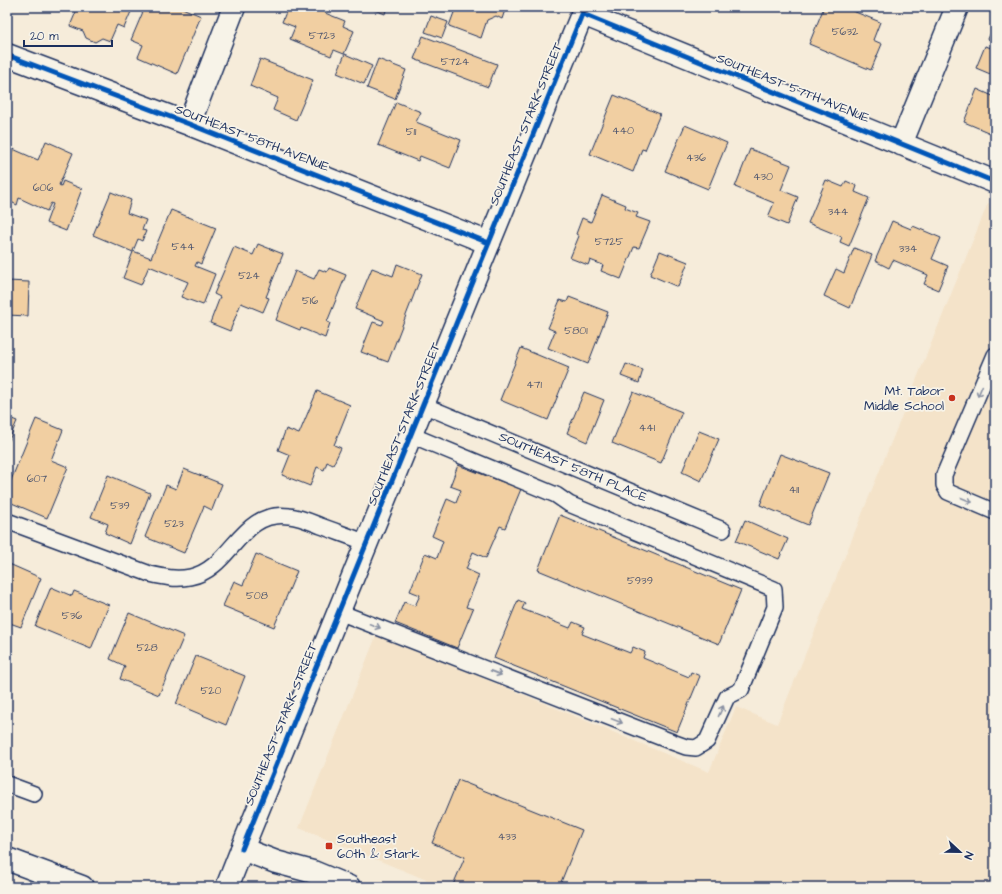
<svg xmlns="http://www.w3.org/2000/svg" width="1002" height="894" font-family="'Architects Daughter',sans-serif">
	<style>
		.built { fill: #f4e3c9 }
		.building { fill: #f1cfa2; stroke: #1b2f5e }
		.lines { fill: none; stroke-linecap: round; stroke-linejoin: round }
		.service-casing { stroke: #1b2f5e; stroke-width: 18 }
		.minor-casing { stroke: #1b2f5e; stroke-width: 25 }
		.tertiary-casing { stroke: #1b2f5e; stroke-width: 25 }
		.secondary-casing { stroke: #1b2f5e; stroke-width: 25 }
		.service { stroke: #f7f3e8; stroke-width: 15 }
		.minor { stroke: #f7f3e8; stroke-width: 22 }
		.tertiary { stroke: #f7f3e8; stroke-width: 22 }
		.secondary { stroke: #f7f3e8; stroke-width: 22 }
		.cycleway-casing { stroke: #f7f3e8; stroke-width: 8 }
		.cycleway { stroke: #0057b8; stroke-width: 5 }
		.oneway { stroke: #8991a3 }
		.poi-dot { fill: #c8321e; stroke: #f7f3e8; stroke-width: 1.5 }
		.labels { text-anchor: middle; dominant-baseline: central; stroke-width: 3.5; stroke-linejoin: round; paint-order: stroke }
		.number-label { font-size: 11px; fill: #50576f }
		.street-label { font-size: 13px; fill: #1b2f5e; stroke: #f7f3e8 }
		.poi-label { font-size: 13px; fill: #1b2f5e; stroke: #f7f3e8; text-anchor: end }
	</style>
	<rect width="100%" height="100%" fill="#f6ecda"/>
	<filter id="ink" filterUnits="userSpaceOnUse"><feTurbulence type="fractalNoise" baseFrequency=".025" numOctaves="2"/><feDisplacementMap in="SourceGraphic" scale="8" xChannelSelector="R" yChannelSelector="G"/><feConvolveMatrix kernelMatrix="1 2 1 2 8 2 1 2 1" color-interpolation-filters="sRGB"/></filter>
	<g filter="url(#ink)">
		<!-- built -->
		<path class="built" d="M988 203 995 206V887H444L299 828 377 634 709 772 736 707 777 724Z"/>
		<!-- building -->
		<path class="building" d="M78 7H133L124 28 117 25 110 41 102 38 95 42 86 38 83 31 70 26Z
			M145 7H180L201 16 177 74 138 57 143 45 131 40Z
			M288 7H324L327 8 325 13 345 21 343 26 354 31 344 54 334 50 331 56 290 39 295 27 282 22Z
			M367 7H387L385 14Z
			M456 7H506L502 19 496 16 487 20 481 38 449 26Z
			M824 7H843L880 22 873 40 882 44 871 70 809 44Z
			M431 16 448 22 442 38 425 32Z
			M995 23V42L988 39Z
			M423 36 497 64 488 87 414 59Z
			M985 46 995 49V76L976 68Z
			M345 54 372 66 364 84 337 73Z
			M260 59 313 80 296 120 273 110 278 98 250 86Z
			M378 59 406 70 395 99 367 88Z
			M977 89 995 97V135L964 122Z
			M614 95 660 114 645 150 642 149 633 172 590 154Z
			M396 102 421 112 416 122 461 140 450 168 420 156 418 161 378 145Z
			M685 125 727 143 708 189 665 171Z
			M46 141 73 153 59 185 61 186 63 181 82 189 66 231 46 223 53 204 51 203 47 211 19 198 17 205 7 200V156L10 157 13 149 38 160Z
			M750 149 791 165 781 190 798 197 787 225 768 217 774 203 735 187Z
			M826 180 843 187 846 181 857 186 855 192 869 198 849 246 840 242 842 237 808 223Z
			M111 192 131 200 127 213 146 220 142 230 146 231 142 241 138 239 133 251 151 258 171 210 216 228 201 264 197 262 195 266 215 274 203 305 181 297 188 282 149 266 141 285 123 278 133 252 93 235Z
			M602 195 626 205 625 208 638 213 636 217 650 222 639 248 634 247 621 279 601 271 603 265 590 260 588 265 570 258 579 236 576 234 582 218 591 222Z
			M892 221 911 229 913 226 941 238 932 259 948 266 938 290 924 284 928 275 893 260 889 268 875 261Z
			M258 244 283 254 266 297 269 298 263 312 241 303 230 331 210 323 220 297 214 294 234 247 253 255Z
			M854 248 872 255 850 308 824 296 836 269 844 273Z
			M660 251 688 262 678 287 650 275Z
			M397 264 422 274 388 362 361 352 373 322 382 325 384 321 355 309 372 268 393 276Z
			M329 268 346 275 327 322 330 323 325 338 301 328 300 330 276 320 295 271 314 279 319 269 327 272Z
			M7 281 29 282 28 316 7 315Z
			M569 297 608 312 588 364 548 348 555 331 548 328 560 300 567 302Z
			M521 348 569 368 548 420 500 400Z
			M626 364 643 370 639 383 621 376Z
			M317 391 350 405 334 445 341 448 333 465 327 462 324 470 317 467 310 486 282 475 290 455 278 450 286 429 299 434Z
			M584 392 604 400 587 442 567 433Z
			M633 392 682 412 661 463 612 443Z
			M7 417 17 421 7 445Z
			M36 419 63 430 51 460 68 467 47 518 7 501V490Z
			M699 431 719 439 701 481 682 472Z
			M780 454 829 473 808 525 760 505Z
			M458 465 521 489 505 528 500 526 486 558 473 552 466 569 479 575 466 607 473 609 457 648 395 623 404 602 415 606 420 595 410 591 425 553 437 558 443 541 432 536 447 499 456 503 461 490 450 486Z
			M184 469 222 484 212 510 204 506 184 553 145 537 166 485 176 489Z
			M108 475 150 493 130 544 105 533 108 524 91 517Z
			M560 515 741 590 719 644 538 570Z
			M745 520 788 539 779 559 736 541Z
			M256 554 297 571 274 627 223 606 234 581 243 585Z
			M7 563 41 578 21 627 7 622Z
			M51 587 72 596 74 591 109 605 91 649 35 626Z
			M518 600 525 603 522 609 570 628 573 622 585 627 582 634 630 653 633 647 645 652 643 658 689 677 691 672 700 676 677 732 494 658Z
			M129 613 184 636 159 695 120 679 125 666 110 659Z
			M196 656 245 676 226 725 176 704Z
			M458 780 582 830 559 887H458L453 885 465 857 432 843Z"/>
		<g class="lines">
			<!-- service casing -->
			<g class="service-casing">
				<path id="service" d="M995 355 944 475V485L948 492 995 512
					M423 405 723 530
					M7 521 150 574C163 577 176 580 190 577 232 569 240 509 289 516 300 517 311 522 321 526 337 532 352 537 367 543
					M339 612 675 743 686 747 696 748 707 741 727 697 741 690 775 607 774 589 569 504 556 495 411 435
					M7 784 34 794"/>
			</g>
			<!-- minor casing -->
			<g class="minor-casing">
				<path id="minor" d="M583 14 995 182
					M7 55 189 124 489 243
					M189 124 234 7
					M901 144 957 7"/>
			</g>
			<!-- tertiary casing -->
			<g class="tertiary-casing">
				<path id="tertiary" d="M242 849 585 7"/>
			</g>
			<!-- secondary casing -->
			<g class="secondary-casing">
				<path id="secondary" d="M7 859 82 887
					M227 887 242 849 276 862 313 872 349 887"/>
			</g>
			<!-- service -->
			<use href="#service" class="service"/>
			<!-- minor -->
			<use href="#minor" class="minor"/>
			<!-- tertiary -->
			<use href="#tertiary" class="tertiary"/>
			<!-- secondary -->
			<use href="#secondary" class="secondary"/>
			<!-- cycleway casing -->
			<g class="cycleway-casing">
				<path id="cycleway" d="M583 14 995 182
					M7 55 189 124 489 243
					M242 849 585 7"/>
			</g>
			<!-- cycleway -->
			<use href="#cycleway" class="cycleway"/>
		</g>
		<!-- one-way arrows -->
		<defs><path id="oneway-shaft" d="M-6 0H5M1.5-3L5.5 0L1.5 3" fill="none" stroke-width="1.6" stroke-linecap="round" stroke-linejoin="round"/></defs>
		<g class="oneway">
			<use href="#oneway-shaft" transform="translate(980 391) rotate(113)"/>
			<use href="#oneway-shaft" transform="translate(967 500) rotate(23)"/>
			<use href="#oneway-shaft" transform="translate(375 626) rotate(21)"/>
			<use href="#oneway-shaft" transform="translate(496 673) rotate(21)"/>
			<use href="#oneway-shaft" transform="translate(721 711) rotate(-65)"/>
			<use href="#oneway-shaft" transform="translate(617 721) rotate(21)"/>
		</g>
	</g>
	<!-- markers -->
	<g class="poi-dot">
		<circle cx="952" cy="398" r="4"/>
		<rect x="325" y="842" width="8" height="8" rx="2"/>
	</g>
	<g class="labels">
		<!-- number labels -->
		<g class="number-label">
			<text x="845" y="31">5632</text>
			<text x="322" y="35">5723</text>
			<text x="455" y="61">5724</text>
			<text x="623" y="130">440</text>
			<text x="411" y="131">511</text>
			<text x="696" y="157">436</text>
			<text x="763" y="176">430</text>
			<text x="43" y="187">606</text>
			<text x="838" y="211">344</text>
			<text x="609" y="241">5725</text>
			<text x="183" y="246">544</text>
			<text x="908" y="248">334</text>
			<text x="249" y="275">524</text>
			<text x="310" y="300">516</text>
			<text x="576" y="330">5801</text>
			<text x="534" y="384">471</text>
			<text x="647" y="427">441</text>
			<text x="37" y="478">607</text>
			<text x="794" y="489">411</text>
			<text x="120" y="505">539</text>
			<text x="174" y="523">523</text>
			<text x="640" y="580">5939</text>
			<text x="257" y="595">508</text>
			<text x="72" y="615">536</text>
			<text x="147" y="647">528</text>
			<text x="211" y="690">520</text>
			<text x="507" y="836">433</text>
		</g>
		<!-- street labels -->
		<g class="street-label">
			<text transform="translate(793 88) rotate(22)">SOUTHEAST 57TH AVENUE</text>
			<text transform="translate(526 124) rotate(-68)">SOUTHEAST STARK STREET</text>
			<text transform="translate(252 138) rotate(21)">SOUTHEAST 58TH AVENUE</text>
			<text transform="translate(404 424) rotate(-68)">SOUTHEAST STARK STREET</text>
			<text transform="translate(573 467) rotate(23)">SOUTHEAST 58TH PLACE</text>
			<text transform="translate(281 724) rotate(-68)">SOUTHEAST STARK STREET</text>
		</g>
		<!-- poi labels -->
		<g class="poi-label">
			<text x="944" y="391">Mt. Tabor<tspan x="944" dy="15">Middle School</tspan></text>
			<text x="337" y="839" text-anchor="start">Southeast<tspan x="337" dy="15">60th &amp; Stark</tspan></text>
		</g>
	</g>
	<!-- margin -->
	<rect width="1002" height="894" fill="none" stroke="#f7f3e8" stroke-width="24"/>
	<rect x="12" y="12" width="978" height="870" fill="none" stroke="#1b2f5e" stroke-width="1.5" filter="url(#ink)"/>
	<!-- north arrow -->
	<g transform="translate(960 852) rotate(112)" stroke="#f7f3e8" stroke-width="3" paint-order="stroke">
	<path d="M0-3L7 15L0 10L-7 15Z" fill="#1b2f5e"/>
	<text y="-6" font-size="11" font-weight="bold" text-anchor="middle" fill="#1b2f5e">N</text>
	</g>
	<!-- scale -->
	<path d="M24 40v6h88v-6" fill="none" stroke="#1b2f5e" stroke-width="2"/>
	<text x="30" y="40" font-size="12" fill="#1b2f5e" stroke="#f7f3e8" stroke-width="3" paint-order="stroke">20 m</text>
</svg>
